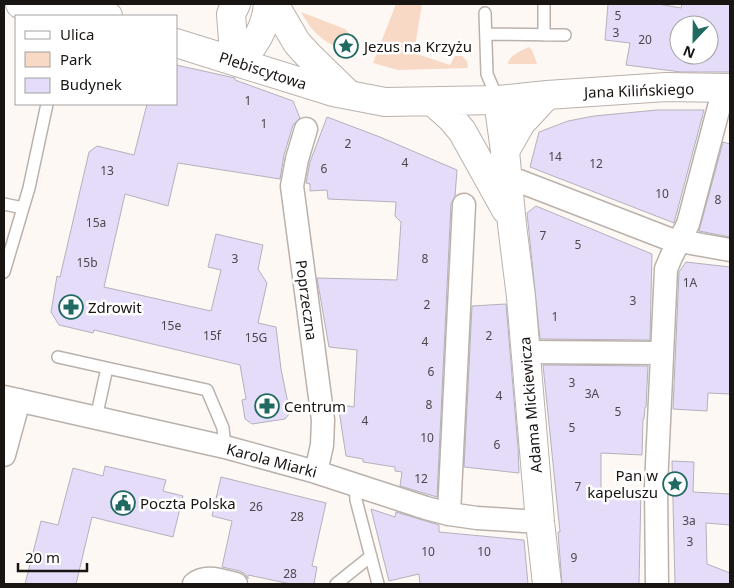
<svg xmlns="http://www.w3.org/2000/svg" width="734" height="588" font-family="'Noto Sans',sans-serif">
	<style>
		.green { fill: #f7d9c5 }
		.building { fill: #e4dcf9; stroke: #b4b1bb; fill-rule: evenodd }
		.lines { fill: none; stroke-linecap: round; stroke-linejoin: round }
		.lane-casing { stroke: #bab1ab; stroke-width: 14 }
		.street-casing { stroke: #bab1ab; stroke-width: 25 }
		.secondary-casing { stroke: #bab1ab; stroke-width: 30 }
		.lane { stroke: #fff; stroke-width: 11 }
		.street { stroke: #fff; stroke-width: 22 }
		.secondary { stroke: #fff; stroke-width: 28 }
		.labels { text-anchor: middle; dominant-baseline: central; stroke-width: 5; stroke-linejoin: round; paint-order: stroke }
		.number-label { font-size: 12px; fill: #4c474c }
		.poi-label { font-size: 15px; fill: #191513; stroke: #fff; text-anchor: start }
		.street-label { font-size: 15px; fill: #191513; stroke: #fff }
	</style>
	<rect width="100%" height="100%" fill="#fef8f4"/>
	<!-- green -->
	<path class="green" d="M396 4H422L414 53 450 65 455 56H462L467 61 468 68 398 70 373 63Z
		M301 12 345 29C353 37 355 43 351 54 326 43 314 36 301 12Z
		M529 47 532 50 537 64H508C509 55 521 51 529 47Z"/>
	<!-- building -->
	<path class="building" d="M608 4H658L681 8 682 4H730V72H681L626 65 630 43 605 40ZM679 25H709V55H679Z
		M176 65 235 78V80L293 101 300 118 293 125 284 155 280 179 178 163 168 206 125 194 104 287 211 311 221 270 208 267 216 234 263 245 258 269 267 283 258 323 276 327 281 369 290 413 285 419 252 424 245 419 242 400 246 399 240 365 94 330 93 333 59 325 51 312 57 276 60 277 89 152 97 146 134 155 147 104H176Z
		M657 110H704L674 223 530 167 539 132 568 121 594 116Z
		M327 117 380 137 457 170 455 196 451 204 437 497 400 486 402 472 395 471V467L363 462V459L346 456 338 404 354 407 357 350 329 347 317 278 397 280 401 222 395 216 396 202 328 199 327 190 310 191V184L306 183 310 162Z
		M723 142 730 144V237L699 231Z
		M536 206 652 254 650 340 540 339 527 213Z
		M686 262 730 267V394L708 393 707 411 673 409 679 272Z
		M506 304 518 447 519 473 464 467 472 306Z
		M543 365 648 366 646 407H645L644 419H643L642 455 601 453V491H641L639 584H562L558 532H560Z
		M672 461 694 462 693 492 730 494V525L706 523 707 564 730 573V584H675Z
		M105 466 166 480 163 491 183 496 173 537 92 517 76 584H25L41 521 58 525 73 468 103 476Z
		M221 477 326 503 312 566 317 567 314 584H291L248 575V579L245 574 240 571 222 567 232 521 212 516Z
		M371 509 395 517 396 512 439 525V532L524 540 528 584H420L419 574 389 581Z"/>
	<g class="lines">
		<!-- lane casing -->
		<g class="lane-casing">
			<path id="lane" d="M485 13 487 74 498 100
				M486 34 565 35
				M544 35V4
				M4 204 23 208
				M4 272 29 188 47 104
				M58 357 107 368
				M96 418 107 368 207 390 223 428 225 447
				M355 484 356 500 378 584
				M336 584 371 556"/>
		</g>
		<!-- street casing -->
		<g class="street-casing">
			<path id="street" d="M306 129 297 159 292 186 323 420 322 445 316 472
				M519 181 669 239 730 250
				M526 352 662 353
				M4 397 225 447 316 472 426 508 449 514 477 518 540 522
				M4 455 19 400
				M449 514 464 205
				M194 584C206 574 222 581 236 584
				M657 584 656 486 666 269 671 257 688 224 724 88"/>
		</g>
		<!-- secondary casing -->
		<g class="secondary-casing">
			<path id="secondary" d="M20 4 73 16
				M92 4 108 16
				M236 4 231 14 233 40 240 62
				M274 4 297 43 308 55 348 94
				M176 43 333 92 385 102 498 100 547 95 666 87 730 88
				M240 62C255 44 266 28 268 4
				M498 100 505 151 512 225 521 297 540 522 547 584
				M433 102 451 118 462 131 506 210
				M505 151 521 123 547 95"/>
		</g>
		<!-- lane -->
		<use href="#lane" class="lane"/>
		<!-- street -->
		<use href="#street" class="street"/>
		<!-- secondary -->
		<use href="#secondary" class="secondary"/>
	</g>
	<!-- icons -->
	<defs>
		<g id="sight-ring" transform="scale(1.25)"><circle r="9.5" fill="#fff" stroke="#216a61" stroke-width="1.5"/><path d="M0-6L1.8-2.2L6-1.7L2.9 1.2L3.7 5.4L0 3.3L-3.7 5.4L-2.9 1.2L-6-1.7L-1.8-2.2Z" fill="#216a61"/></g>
		<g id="pharmacy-ring" transform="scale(1.25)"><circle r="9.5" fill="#fff" stroke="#216a61" stroke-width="1.5"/><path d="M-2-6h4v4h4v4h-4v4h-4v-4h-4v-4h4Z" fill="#216a61"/></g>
		<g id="civic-ring" transform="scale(1.25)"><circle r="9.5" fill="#fff" stroke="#216a61" stroke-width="1.5"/><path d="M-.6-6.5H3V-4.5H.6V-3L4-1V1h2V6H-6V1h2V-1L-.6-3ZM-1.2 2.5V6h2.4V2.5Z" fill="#216a61"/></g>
	</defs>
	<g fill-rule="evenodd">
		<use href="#sight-ring" x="346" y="46"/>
		<use href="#pharmacy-ring" x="71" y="307"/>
		<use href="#pharmacy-ring" x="267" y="406"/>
		<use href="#sight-ring" x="675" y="484"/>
		<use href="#civic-ring" x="123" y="503"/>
	</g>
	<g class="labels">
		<!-- number labels -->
		<g class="number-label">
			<text x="618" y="15">5</text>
			<text x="616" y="32">3</text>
			<text x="645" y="39">20</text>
			<text x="248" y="100">1</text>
			<text x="264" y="123">1</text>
			<text x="348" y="143">2</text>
			<text x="555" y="156">14</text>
			<text x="405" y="162">4</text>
			<text x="596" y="163">12</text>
			<text x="324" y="168">6</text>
			<text x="107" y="170">13</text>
			<text x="662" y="193">10</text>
			<text x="718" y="199">8</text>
			<text x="96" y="222">15a</text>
			<text x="543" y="235">7</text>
			<text x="578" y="244">5</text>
			<text x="235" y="258">3</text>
			<text x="425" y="258">8</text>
			<text x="87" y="262">15b</text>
			<text x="690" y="282">1A</text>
			<text x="633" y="300">3</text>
			<text x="427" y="304">2</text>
			<text x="555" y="316">1</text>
			<text x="171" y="325">15e</text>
			<text x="212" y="335">15f</text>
			<text x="489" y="335">2</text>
			<text x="256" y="337">15G</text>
			<text x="425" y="341">4</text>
			<text x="431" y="371">6</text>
			<text x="572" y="382">3</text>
			<text x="592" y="393">3A</text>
			<text x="499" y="395">4</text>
			<text x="429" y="404">8</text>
			<text x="618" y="411">5</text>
			<text x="365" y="420">4</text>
			<text x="572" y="427">5</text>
			<text x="427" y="437">10</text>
			<text x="497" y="444">6</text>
			<text x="421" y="478">12</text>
			<text x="578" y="486">7</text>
			<text x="256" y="506">26</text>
			<text x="297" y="516">28</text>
			<text x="689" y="520">3a</text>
			<text x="690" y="541">3</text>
			<text x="428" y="551">10</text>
			<text x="484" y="551">10</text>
			<text x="574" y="557">9</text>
			<text x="290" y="573">28</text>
		</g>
		<!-- poi labels -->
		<g class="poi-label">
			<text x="364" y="46">Jezus na Krzyżu</text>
			<text x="88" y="307">Zdrowit</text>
			<text x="284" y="406">Centrum</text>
			<text x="658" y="475" text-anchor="end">Pan w<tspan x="658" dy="17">kapeluszu</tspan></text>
			<text x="140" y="503">Poczta Polska</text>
		</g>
		<!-- street labels -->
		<g class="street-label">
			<text transform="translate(263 70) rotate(18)">Plebiscytowa</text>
			<text transform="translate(639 90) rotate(-2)">Jana Kilińskiego</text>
			<text transform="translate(307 300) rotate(82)">Poprzeczna</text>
			<text transform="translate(530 405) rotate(-95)">Adama Mickiewicza</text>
			<text transform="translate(272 460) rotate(15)">Karola Miarki</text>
		</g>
	</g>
	<!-- border -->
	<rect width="734" height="588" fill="none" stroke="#191513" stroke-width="10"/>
	<!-- legend -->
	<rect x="15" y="15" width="162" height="90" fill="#ffffff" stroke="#a3a1a1"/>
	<rect x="25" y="31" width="25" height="8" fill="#ffffff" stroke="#a3a1a1"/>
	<text x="60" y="40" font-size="15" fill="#191513">Ulica</text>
	<rect x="25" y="52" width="25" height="15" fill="#f7d9c5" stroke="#a3a1a1"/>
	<text x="60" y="65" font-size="15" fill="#191513">Park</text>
	<rect x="25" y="78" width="25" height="15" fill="#e4dcf9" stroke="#a3a1a1"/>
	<text x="60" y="90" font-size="15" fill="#191513">Budynek</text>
	<!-- north arrow -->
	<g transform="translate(694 40) rotate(202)"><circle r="24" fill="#ffffff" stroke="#a3a1a1"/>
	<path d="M0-4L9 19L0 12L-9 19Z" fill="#216a61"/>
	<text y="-8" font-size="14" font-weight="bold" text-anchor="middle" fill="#191513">N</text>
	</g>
	<!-- scale -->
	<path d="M18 563v8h69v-8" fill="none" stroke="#191513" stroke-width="2.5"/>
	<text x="25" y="563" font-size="15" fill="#191513" stroke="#ffffff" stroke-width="4" paint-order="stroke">20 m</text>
</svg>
